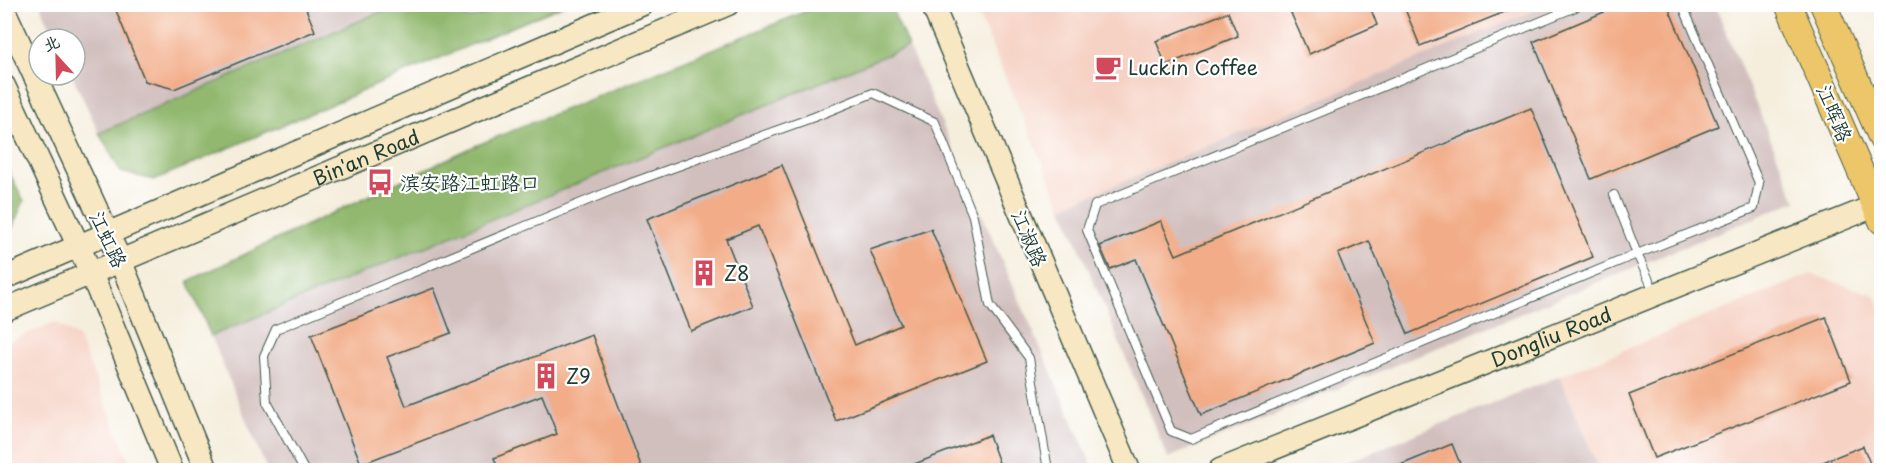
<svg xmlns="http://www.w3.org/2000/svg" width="1886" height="475" font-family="'Playpen Sans','LXGW WenKai TC',sans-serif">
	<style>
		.built { fill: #f6d2c4 }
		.industrial { fill: #d1bfbe }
		.forest { fill: #91b86e; stroke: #587a51; stroke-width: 1.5 }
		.building { fill: #f2ac87 }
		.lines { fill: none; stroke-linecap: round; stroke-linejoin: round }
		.lane-casing { stroke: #3f584d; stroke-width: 10 }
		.secondary-casing { stroke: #3f584d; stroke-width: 25 }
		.primary-casing { stroke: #3f584d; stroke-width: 28 }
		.lane { stroke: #fff; stroke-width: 8 }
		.secondary { stroke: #f7e8c3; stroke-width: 22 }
		.primary { stroke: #ecc669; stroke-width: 26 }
		.labels { text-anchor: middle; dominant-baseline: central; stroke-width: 4.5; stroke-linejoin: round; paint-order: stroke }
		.poi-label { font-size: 20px; fill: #1f3d34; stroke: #fff; text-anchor: start }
		.street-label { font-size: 20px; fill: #1f3d34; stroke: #fff }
	</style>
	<rect width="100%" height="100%" fill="#fff"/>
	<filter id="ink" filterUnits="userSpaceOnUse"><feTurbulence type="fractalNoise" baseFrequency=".0167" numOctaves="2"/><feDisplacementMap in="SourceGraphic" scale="12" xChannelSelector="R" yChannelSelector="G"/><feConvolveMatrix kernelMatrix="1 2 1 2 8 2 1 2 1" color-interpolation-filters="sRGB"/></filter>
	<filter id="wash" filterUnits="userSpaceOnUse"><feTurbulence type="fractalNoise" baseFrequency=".008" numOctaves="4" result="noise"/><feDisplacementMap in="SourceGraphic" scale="24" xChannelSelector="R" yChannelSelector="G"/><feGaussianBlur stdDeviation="1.35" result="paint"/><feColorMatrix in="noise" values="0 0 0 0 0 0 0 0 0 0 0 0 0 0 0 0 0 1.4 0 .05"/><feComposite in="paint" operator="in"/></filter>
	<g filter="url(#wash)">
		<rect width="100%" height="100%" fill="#f5eedd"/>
		<!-- built -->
		<path class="built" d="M974 5H1551L1062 207Z
			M1811 274 1875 295 1881 310V470H1599L1560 376Z
			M55 322 78 337 133 470H5V343Z"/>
		<!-- industrial -->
		<path class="industrial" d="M1551 4 1715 5 1796 201 1168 458 1062 207Z
			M40 5H396L99 133 72 75H75V39H56Z
			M908 46 1094 470H267L211 336Z
			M1560 376 1599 470H1327Z"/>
		<!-- forest -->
		<path class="forest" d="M396 5H447C469 33 490 7 516 4 532 3 548 4 564 5L154 180 121 172 99 133Z
			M821 5H890L908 46 211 336 188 281 475 146Z
			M4 163 24 201 8 237 5 239Z"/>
		<g id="blocks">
			<!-- building -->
			<path class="building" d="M123 4H304L315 31 174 89 145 81 115 8Z
				M1287 4H1369L1377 25 1309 54Z
				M1403 4H1522V5L1420 46Z
				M1623 4H1667L1718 126 1591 179 1533 42Z
				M1228 12 1238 36 1166 65 1156 41Z
				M1531 108 1593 257 1408 334 1369 241 1338 254 1375 343 1201 415 1136 259 1110 269 1100 246 1161 221 1176 255Z
				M782 165 855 345 901 325 870 250 931 229 987 361 836 421 758 226 726 239 753 306 691 331 647 219Z
				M434 288 451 333 387 357 406 406 592 335 643 471H499L494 458 557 434 542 395 361 464 311 335Z
				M1826 317 1851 381 1654 458 1629 395Z
				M989 435 1002 471H899V470Z
				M1452 444 1463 471H1389L1388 470Z
				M1863 446 1873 471H1803V470Z"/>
		</g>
	</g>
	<g filter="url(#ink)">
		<use href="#blocks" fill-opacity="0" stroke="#3f584d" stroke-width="1.5"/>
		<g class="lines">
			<!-- lane casing -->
			<g class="lane-casing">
				<path id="lane" d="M1583 4 1095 205 1087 230 1171 431 1191 439 1637 254 1754 208 1759 183 1682 4
					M1614 195 1637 254 1655 293
					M304 470 267 402 264 356 276 329 620 187 814 117 873 93 935 122 973 216 990 305 1029 358 1048 470"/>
			</g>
			<!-- secondary casing -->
			<g class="secondary-casing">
				<g id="secondary">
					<path d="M932 4 1129 470"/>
					<path d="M4 10 120 260 206 470"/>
					<path d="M4 86 91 273 172 470"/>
					<path d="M4 278 643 4"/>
					<path id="s1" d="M4 310 728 4"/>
					<path id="s2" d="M1220 470 1882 203"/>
				</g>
			</g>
			<!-- primary casing -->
			<g class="primary-casing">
				<path id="primary" d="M1788 4 1882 221
					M1823 4 1882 139"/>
			</g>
			<!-- lane -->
			<use href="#lane" class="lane"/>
			<!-- secondary -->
			<use href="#secondary" class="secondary"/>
			<!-- primary -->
			<use href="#primary" class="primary"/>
		</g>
	</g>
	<!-- icons -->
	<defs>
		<g id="cafe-bare" transform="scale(2.07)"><path d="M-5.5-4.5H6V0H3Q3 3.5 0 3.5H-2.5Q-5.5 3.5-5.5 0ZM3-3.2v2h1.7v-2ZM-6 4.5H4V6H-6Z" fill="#d1495b" stroke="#fff" stroke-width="2.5" paint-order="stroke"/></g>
		<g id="bus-bare" transform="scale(2.07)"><path d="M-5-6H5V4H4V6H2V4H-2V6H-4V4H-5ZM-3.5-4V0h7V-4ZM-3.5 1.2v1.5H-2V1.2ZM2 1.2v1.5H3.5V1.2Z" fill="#d1495b" stroke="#fff" stroke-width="2.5" paint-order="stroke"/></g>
		<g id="building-bare" transform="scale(2.07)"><path d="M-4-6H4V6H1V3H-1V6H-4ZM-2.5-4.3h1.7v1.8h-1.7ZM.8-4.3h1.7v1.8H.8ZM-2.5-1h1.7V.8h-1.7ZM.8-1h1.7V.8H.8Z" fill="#d1495b" stroke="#fff" stroke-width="2.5" paint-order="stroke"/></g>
	</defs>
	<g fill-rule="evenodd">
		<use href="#cafe-bare" x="1108" y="67"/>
		<use href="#bus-bare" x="380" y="182"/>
		<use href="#building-bare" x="704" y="273"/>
		<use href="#building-bare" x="546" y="376"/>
	</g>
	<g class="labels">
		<!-- poi labels -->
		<g class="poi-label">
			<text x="1128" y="67">Luckin Coffee</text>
			<text x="400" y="182">滨安路江虹路口</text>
			<text x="724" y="273">Z8</text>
			<text x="566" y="376">Z9</text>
		</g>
		<!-- street labels -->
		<g class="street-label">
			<text transform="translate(1835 113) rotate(67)">江晖路</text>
			<text stroke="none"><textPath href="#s1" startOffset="393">Bin'an Road</textPath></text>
			<text transform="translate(1030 238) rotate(67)">江淑路</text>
			<text transform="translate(109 239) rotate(65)">江虹路</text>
			<text stroke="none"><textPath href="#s2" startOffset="357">Dongliu Road</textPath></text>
		</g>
	</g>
	<!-- margin -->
	<rect width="1886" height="475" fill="none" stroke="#fff" stroke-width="24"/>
	<!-- north arrow -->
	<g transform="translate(57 57) rotate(338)"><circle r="28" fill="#ffffff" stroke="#a5b1ae" stroke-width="1.5"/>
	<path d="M0-4.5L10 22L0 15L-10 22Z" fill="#d1495b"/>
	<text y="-9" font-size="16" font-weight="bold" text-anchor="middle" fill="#1f3d34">北</text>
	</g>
</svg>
